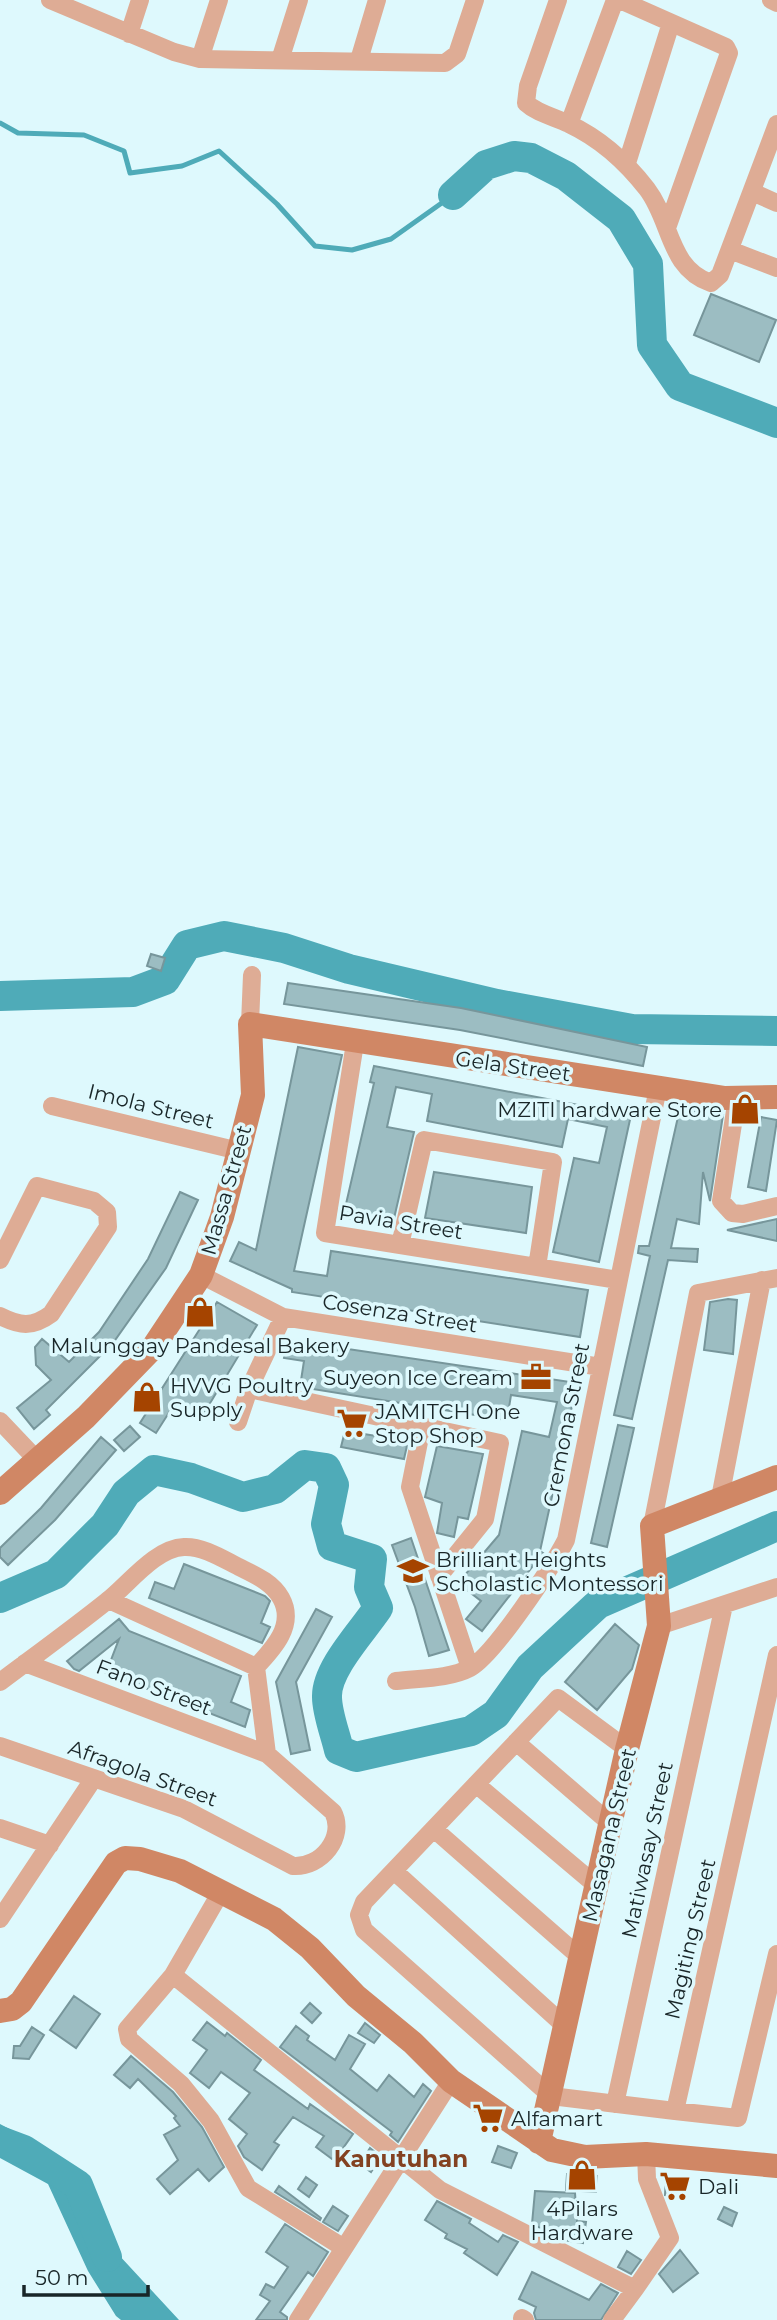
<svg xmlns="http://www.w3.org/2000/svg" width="777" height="2320" font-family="Montserrat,sans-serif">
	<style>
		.water { fill: #4fabb8 }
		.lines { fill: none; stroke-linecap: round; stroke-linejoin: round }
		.stream { stroke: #4fabb8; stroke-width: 5 }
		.river { stroke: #4fabb8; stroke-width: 30 }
		.building { fill: #9cbdc2; stroke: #77969b; stroke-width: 2 }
		.street { stroke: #deac95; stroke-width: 18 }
		.secondary { stroke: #d08765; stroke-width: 24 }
		.labels { text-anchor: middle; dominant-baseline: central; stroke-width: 7; stroke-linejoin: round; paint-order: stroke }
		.street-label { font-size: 21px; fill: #192628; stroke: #def9fd }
		.poi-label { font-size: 21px; fill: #192628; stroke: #def9fd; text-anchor: start }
		.neighbourhood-label { font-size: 23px; font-weight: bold; fill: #834221; stroke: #def9fd }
	</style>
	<rect width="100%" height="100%" fill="#def9fd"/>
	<!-- water -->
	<path class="water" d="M0 2124 46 2148 105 2240 179 2320H121L116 2316 88 2271 48 2184 0 2158Z"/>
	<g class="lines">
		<!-- stream -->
		<path class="stream" d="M0 123 18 133 84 135 124 151 130 173 182 166 219 151 277 204 315 246 352 250 391 239 453 195"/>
		<!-- river -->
		<path class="river" d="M453 195 486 165 514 156 531 158 566 176 621 219 648 264 652 345 680 386 777 423
			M0 996 133 992 165 980 187 945 224 936 284 948 349 969 497 1004 632 1029 777 1031
			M0 1598 56 1574 105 1525 126 1493 154 1470 191 1478 243 1497 275 1489 305 1465 326 1468 334 1485 326 1524 332 1546 372 1559 369 1587 378 1608C362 1632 326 1669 327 1697 327 1713 335 1733 339 1750L356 1757 471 1731 496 1714 530 1667 598 1604 777 1526
			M0 2141 24 2150 78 2185 107 2257"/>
	</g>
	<!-- building -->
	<path class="building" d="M711 294 776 320 759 362 694 335Z
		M151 954 165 958 161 971 147 966Z
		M288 983 461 1008 647 1047 643 1066 460 1030 284 1004Z
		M298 1047 342 1055 294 1271 327 1276 331 1251 588 1290 580 1337 292 1292V1289L230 1261 239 1242 256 1250Z
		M374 1066 631 1115 599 1262 553 1252 574 1158 599 1163 607 1127 568 1119 562 1147 427 1121 432 1094 396 1087 387 1127 414 1132 392 1227 343 1217 374 1083 370 1082Z
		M680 1108 723 1115 710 1201 703 1172 699 1224 677 1219 671 1248 698 1249 697 1262 668 1260 632 1419 614 1415 650 1256 638 1253 639 1246H649Z
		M761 1117 777 1120 766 1191 748 1187Z
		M434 1172 532 1187 526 1233 425 1218Z
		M180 1192 198 1200 166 1268 113 1343 46 1410 50 1415 34 1429 17 1408 51 1380 36 1365 35 1347 42 1339 69 1362 99 1332 148 1259Z
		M777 1219V1241L727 1230Z
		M728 1299 737 1300 733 1354 704 1350 710 1302Z
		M217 1302 257 1325 203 1415 177 1400 156 1433 140 1423Z
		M287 1340 577 1383 540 1551 543 1553 482 1631 466 1619 481 1601 458 1583 499 1535 522 1431 549 1437 557 1402 511 1395 507 1420 300 1387 304 1361 284 1358Z
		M618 1425 634 1428 607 1547 591 1543Z
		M130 1426 140 1437 124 1451 114 1440Z
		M345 1431 408 1441 404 1459 341 1447Z
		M101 1437 116 1450 55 1520 8 1565 0 1557V1548L41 1508Z
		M437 1446 483 1454 468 1519 458 1517 454 1537 437 1533 442 1503 425 1497Z
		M411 1538 449 1650 429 1656 415 1607 392 1545Z
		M184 1564 265 1596 270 1601 261 1623 270 1627 262 1643 149 1598 155 1582 174 1589Z
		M316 1609 332 1617 296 1682 310 1750 291 1754 276 1682Z
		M119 1619 129 1631 241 1676 231 1702 250 1710 245 1727 106 1673 119 1639 79 1671 74 1669 67 1661Z
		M615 1624 639 1645 632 1669 597 1710 565 1682Z
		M74 1996 100 2014 76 2048 50 2030Z
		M310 2003 321 2013 312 2023 301 2013Z
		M207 2022 225 2036 227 2033 261 2060 254 2070 308 2109 310 2104 353 2134 341 2151 332 2159 316 2147 324 2136 293 2117 274 2142 279 2145 262 2170 244 2157 238 2146 247 2134 229 2119 250 2093 221 2072 209 2088 190 2073 207 2050 193 2040Z
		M365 2023 380 2035 374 2043 358 2033Z
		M296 2026 309 2036 307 2040 335 2060 349 2035 365 2044 350 2069 377 2091 389 2075 414 2097 423 2084 431 2091 398 2142 390 2135 392 2132 280 2047Z
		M32 2027 44 2035 29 2059 13 2058 14 2046H20Z
		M131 2056 173 2092 202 2127 224 2167 209 2181 198 2169 170 2194 157 2179 178 2160 164 2135 180 2126 174 2118 176 2116 138 2079 130 2088 114 2075Z
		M498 2146 517 2153 511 2168 492 2162Z
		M370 2148 381 2157 371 2172 360 2164Z
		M567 2174 597 2176 596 2192 566 2190Z
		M666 2176 687 2179 685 2197 665 2195Z
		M306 2177 317 2185 309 2197 298 2189Z
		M279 2186 321 2218 320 2220 275 2192Z
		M535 2191 575 2193 577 2221 586 2222 583 2243 563 2240 564 2235 548 2232 532 2224Z
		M437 2201 471 2219 469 2223 498 2242 503 2235 518 2242 497 2275 464 2253 467 2249 445 2238 447 2234 425 2220Z
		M333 2206 348 2216 338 2231 323 2222Z
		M724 2207 737 2213 732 2226 718 2219Z
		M285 2224 328 2252 313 2276 308 2272 280 2312 287 2317V2320H256L270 2301 260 2295 266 2284 274 2288 288 2267 266 2252Z
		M680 2250 698 2273 673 2292 659 2274Z
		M627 2251 641 2260 631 2274 618 2267Z
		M532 2272 589 2300 601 2284 618 2293 601 2320H536L534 2313 536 2307 519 2299Z"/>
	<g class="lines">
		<!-- street -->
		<path class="street" d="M50 0 174 52 200 59 445 63 457 54 475 0
			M558 0 528 86 526 103C538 114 555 117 569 124 601 139 626 162 647 189 672 222 668 268 711 283L720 275 777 124
			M620 0 726 47 729 53 667 228
			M771 0 777 3
			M129 34 140 0
			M200 59 219 0
			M280 60 299 0
			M359 60 377 0
			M569 124 615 0
			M627 163 671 23
			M752 192 777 203
			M730 250 777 268
			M250 1024 252 975
			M355 1043 325 1233 618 1280
			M737 1098 721 1201 732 1213 743 1214 777 1206
			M52 1106 239 1151
			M400 1245 424 1140 553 1162 537 1267
			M0 1260 37 1186 94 1201 107 1212 108 1227 51 1314C32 1328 20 1326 0 1316
			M201 1275 283 1317 601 1367
			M249 1389 500 1443 485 1519 439 1576
			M0 1421 37 1460
			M238 1422 249 1389 283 1317
			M422 1427 410 1487 470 1668
			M720 1498 762 1280
			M652 1526 698 1293 777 1278
			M109 1600 256 1667
			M659 1626 777 1587
			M396 1681C419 1678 449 1679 470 1668 494 1655 552 1567 566 1540L658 1088
			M0 1682C36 1655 72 1629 107 1601 128 1585 155 1548 184 1547 203 1546 223 1559 239 1567 255 1575 272 1582 281 1598 296 1625 273 1649 256 1667L267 1754
			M516 1742 611 1824
			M0 1746 184 1809 293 1866C321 1868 346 1837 333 1812L267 1754 25 1663
			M627 1749 558 1698 364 1902 359 1915 364 1930 551 2096 675 2111 777 1655
			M476 1784 597 1886
			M0 1828 50 1845
			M434 1829 581 1958
			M394 1871 566 2027
			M222 1890 173 1975 127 2029 129 2039 181 2084 211 2121 248 2188 344 2248
			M0 1919 94 1778
			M173 1975 440 2190 635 2289 670 2238 647 2179 646 2154
			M615 2104 724 1605
			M675 2111 738 2118 777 1954
			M522 2318 525 2320
			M298 2320 451 2081
			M612 2320 635 2289"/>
		<!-- secondary -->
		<path class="secondary" d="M0 1493 86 1417 152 1349 201 1275 222 1217 253 1095 250 1024 725 1098 777 1097
			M0 2011 12 2009 21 2002 116 1863 125 1858 140 1859 180 1871 274 1919 310 1948 356 1996 413 2043 451 2081 552 2150 585 2157 646 2154 777 2166
			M539 2142 627 1749 659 1626 652 1526 777 1477"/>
	</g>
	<!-- icons -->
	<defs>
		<g id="shop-bare" transform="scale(2.415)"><path d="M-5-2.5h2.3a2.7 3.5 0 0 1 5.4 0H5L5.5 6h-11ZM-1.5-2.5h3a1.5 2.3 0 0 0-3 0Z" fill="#a54400" stroke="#def9fd" stroke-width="2.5" paint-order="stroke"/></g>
		<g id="office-bare" transform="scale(2.415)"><path d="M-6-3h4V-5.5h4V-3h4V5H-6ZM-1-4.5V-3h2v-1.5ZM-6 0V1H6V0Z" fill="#a54400" stroke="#def9fd" stroke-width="2.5" paint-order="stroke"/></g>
		<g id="supermarket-bare" transform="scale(2.415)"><path d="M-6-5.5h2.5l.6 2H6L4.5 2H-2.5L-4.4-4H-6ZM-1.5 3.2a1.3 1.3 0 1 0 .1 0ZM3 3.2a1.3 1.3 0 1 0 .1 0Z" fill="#a54400" stroke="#def9fd" stroke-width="2.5" paint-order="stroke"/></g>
		<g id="school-bare" transform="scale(2.415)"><path d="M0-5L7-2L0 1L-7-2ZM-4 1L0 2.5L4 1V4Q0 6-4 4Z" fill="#a54400" stroke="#def9fd" stroke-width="2.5" paint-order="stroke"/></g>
	</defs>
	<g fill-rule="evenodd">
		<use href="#shop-bare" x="745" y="1109"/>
		<use href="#shop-bare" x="200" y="1312"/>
		<use href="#office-bare" x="536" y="1377"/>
		<use href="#shop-bare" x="147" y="1397"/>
		<use href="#supermarket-bare" x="352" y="1423"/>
		<use href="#school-bare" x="413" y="1571"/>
		<use href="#supermarket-bare" x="488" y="2118"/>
		<use href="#shop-bare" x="582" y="2175"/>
		<use href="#supermarket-bare" x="675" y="2186"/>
	</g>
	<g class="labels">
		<!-- street labels -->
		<g class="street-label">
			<text transform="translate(513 1066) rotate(8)">Gela Street</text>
			<text transform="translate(151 1106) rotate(14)">Imola Street</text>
			<text transform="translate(226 1190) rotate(-74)">Massa Street</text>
			<text transform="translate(401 1222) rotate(9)">Pavia Street</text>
			<text transform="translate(400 1313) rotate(9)">Cosenza Street</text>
			<text transform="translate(566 1425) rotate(-79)">Cremona Street</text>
			<text transform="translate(154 1687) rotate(21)">Fano Street</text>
			<text transform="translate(143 1773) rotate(20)">Afragola Street</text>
			<text transform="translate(609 1835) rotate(-77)">Masagana Street</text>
			<text transform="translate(647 1850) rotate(-78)">Matiwasay Street</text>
			<text transform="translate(690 1939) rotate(-77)">Magiting Street</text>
		</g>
		<!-- poi labels -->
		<g class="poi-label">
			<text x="722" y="1109" text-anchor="end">MZITI hardware Store</text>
			<text x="200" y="1345" text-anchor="middle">Malunggay Pandesal Bakery</text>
			<text x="513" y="1377" text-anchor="end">Suyeon Ice Cream</text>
			<text x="170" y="1385">HVVG Poultry<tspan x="170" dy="24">Supply</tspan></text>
			<text x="375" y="1411">JAMITCH One<tspan x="375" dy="24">Stop Shop</tspan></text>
			<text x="436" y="1559">Brilliant Heights<tspan x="436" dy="24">Scholastic Montessori</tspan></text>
			<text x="511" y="2118">Alfamart</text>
			<text x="698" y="2186">Dali</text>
			<text x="582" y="2208" text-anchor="middle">4Pilars<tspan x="582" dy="24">Hardware</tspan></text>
		</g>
		<!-- neighbourhood labels -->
		<g class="neighbourhood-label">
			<text x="401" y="2159">Kanutuhan</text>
		</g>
	</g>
	<!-- scale -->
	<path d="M24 2285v10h124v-10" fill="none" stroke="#192628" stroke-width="3.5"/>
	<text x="35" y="2285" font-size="21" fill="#192628" stroke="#def9fd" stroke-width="5" paint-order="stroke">50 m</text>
</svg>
